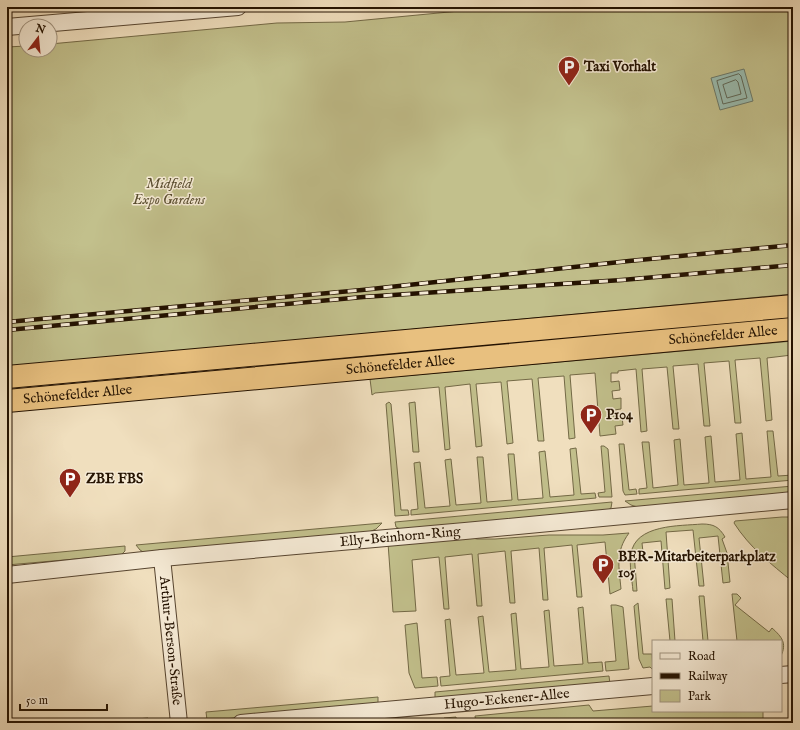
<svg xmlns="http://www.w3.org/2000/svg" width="800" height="730" font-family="'IM FELL English',serif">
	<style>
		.green { fill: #c2c08c; stroke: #736946 }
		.water { fill: #9abdb1; stroke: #6b796a }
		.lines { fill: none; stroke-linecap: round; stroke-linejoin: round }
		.shore { stroke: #5f6858; stroke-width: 1 }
		.minor-casing { stroke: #574530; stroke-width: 18 }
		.highway-casing { stroke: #241200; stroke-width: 24 }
		.minor { stroke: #f5ead5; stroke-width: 16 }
		.highway { stroke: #e8c07f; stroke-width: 22 }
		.rail-casing { stroke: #241200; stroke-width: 4.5 }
		.rail { stroke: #f5ead5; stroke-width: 3; stroke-dasharray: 9; stroke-linecap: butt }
		.labels { text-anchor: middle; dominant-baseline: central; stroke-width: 3; stroke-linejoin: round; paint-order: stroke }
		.poi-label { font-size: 14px; font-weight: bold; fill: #241200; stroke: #f5ead5; text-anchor: start }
		.park-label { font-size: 14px; font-style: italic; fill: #5b4f31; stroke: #f5ead5 }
		.street-label { font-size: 14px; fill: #241200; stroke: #f5ead5 }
	</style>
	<rect width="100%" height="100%" fill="#f0dfbe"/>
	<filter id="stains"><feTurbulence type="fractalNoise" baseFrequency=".005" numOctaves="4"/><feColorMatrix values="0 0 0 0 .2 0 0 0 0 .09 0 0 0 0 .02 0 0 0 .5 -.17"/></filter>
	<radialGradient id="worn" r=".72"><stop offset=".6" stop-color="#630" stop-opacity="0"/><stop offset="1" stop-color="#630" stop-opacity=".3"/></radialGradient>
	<!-- green -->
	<path class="green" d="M501 7H793V294L7 367V47L26 46V50H50V44L277 23 345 22Z
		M793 341V369L792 355 767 358 772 420 766 421 760 358 735 360 741 423H735L729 361 704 363 710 426H704L698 364 673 366 679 429H673L667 367 642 369 647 431 641 432 636 369 618 371V373H611V382L619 381 620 390 612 391 613 399 621 398V409L614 410V417H622L623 425 615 426 616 434 600 436 595 373 570 375 575 438 569 439 564 376 538 378 544 441H538L532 379 507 381 513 443 507 444 501 382 476 384 482 446 476 447 470 384 445 387 450 449 445 450 439 387 375 393 372 395 370 379Z
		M389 402 391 404 401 510H408L409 515 395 516 386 404Z
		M415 402 419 452H413L409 403Z
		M767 431H773L778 476 793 475V480L639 494V489L647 488 642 442H649L653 488 678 485 674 440 680 439 684 485 709 483 705 437 711 436 715 482 740 480 736 434 742 433 746 479 771 477Z
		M619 444H624L629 490 636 489 637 494 625 495 623 491Z
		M601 446H604L608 449 612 497H599L598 493 605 492Z
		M576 448 581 494 595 493 596 498 411 515V510L418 509 414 463 420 462 425 508 450 506 445 460 451 459 456 505 481 503 477 457H483L487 502 512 500 508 454H514L518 500 543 498 539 452 545 451 550 497 574 495 570 449Z
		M793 486V494L641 508 631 505 625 501Z
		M612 502 611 508 607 511 402 530 396 527 395 522Z
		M782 517H789L793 522V582C770 563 750 548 734 523L735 521Z
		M382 523 376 529 369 532 145 553 140 550 136 545Z
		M702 524C714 524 719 527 725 537L722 539 727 553 730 582 723 583 718 536 699 538 704 586H699L693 530 666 532 670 588 665 589 661 541 642 543 643 552 634 553 637 591H633C632 579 629 566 631 554 635 524 680 526 702 524Z
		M629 533C615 552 619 567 621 589L610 594 605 542 577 545 582 597H577L572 545 544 548 548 600H543L539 548 511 551 515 603H510L505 551 478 554 482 606H477L472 554 445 557 449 609H444L439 557 412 560 416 611 393 612 388 543 464 536 477 539H495L549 535H603Z
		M125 546V551L121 555 7 565V557Z
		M732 594H737L741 598 735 605 769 632 772 628C782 637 787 643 781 656V641H737Z
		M699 596H704L708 641H703Z
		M666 599H672L675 641H670Z
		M638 603 643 654H652L653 670 650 667 643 668 639 659 638 649 634 606Z
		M611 605H616L623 607 629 669 606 671 605 662 616 661Z
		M583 607 588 663 602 662 603 671 441 686 440 677 450 676 445 620 450 619 456 675 484 673 478 617 483 616 489 672 516 670 511 614 516 613 521 669 549 667 544 611 549 610 554 666 583 664 578 608Z
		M417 623 422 678 437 677 438 686 415 688 409 673 405 625Z
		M609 676 610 684 435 700V692Z
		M378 697V703L374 705 213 720H207L206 712Z
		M589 705 593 711 653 706V711H763V720L759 721V723H476L475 716Z
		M456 717 457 723H444V718Z
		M148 718 149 723H90Z
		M440 719 441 723H401L403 722Z"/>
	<!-- water -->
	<path class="water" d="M744 69 753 101 720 110 711 78Z"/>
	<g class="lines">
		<!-- shore -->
		<path class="shore" d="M739 74 741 76 747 98 723 104 717 81Z
			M736 80 738 82 741 94 727 98 723 85Z"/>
		<!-- minor casing -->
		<g class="minor-casing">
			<g id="minor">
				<path d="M7 27 238 7"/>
				<path id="s1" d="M162 558 179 723"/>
				<path id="s2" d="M7 575 162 558 465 531 793 500"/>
				<path d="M781 675 793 674"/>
				<path id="s3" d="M241 723 653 686"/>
			</g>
		</g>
		<!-- highway casing -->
		<g class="highway-casing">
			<g id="highway">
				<path d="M7 377 793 306"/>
				<path id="s4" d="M7 401 793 329"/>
			</g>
		</g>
		<!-- minor -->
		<use href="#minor" class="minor"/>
		<!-- highway -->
		<use href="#highway" class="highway"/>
		<!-- rail casing -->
		<g class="rail-casing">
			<path id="rail" d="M7 322 362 290 629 261 793 245
				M7 330 363 297 622 280 793 265"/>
		</g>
		<!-- rail -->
		<use href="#rail" class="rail"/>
	</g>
	<!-- icons -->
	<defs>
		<g id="parking-pin" transform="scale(1.15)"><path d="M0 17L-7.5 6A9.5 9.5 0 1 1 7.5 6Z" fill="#8f2418" stroke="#f5ead5"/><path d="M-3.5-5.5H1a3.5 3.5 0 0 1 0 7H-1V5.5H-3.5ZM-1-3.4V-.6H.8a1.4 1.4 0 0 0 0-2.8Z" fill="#fff"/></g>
	</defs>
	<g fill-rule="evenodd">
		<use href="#parking-pin" x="569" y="67"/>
		<use href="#parking-pin" x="591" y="415"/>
		<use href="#parking-pin" x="70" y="479"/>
		<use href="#parking-pin" x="603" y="565"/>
	</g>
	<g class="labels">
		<!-- poi labels -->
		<g class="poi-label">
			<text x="584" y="67">Taxi Vorhalt</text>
			<text x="606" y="415">P104</text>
			<text x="86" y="479">ZBE FBS</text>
			<text x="618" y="557">BER-Mitarbeiterparkplatz<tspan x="618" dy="16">105</tspan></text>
		</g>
		<!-- park labels -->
		<g class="park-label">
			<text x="169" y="184">Midfield<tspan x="169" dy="16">Expo Gardens</tspan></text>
		</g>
		<!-- street labels -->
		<g class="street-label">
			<text stroke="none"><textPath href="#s4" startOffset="719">Schönefelder Allee</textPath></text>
			<text stroke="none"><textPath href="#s4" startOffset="395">Schönefelder Allee</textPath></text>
			<text stroke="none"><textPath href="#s4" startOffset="71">Schönefelder Allee</textPath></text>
			<text stroke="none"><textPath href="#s2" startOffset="395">Elly-Beinhorn-Ring</textPath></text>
			<text stroke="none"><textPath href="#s1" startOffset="83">Arthur-Berson-Straße</textPath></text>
			<text stroke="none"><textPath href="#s3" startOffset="267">Hugo-Eckener-Allee</textPath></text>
		</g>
	</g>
	<!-- margin -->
	<rect width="800" height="730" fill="none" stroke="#f0dfbe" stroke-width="24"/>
	<rect x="8" y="8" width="784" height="714" fill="none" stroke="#241200" stroke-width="2"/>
	<rect x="12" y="12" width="776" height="706" fill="none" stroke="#241200"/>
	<!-- legend -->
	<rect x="652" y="640" width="130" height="72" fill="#f5ead5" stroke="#a19480"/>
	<rect x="660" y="653" width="20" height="6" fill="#f5ead5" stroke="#a19480"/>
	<text x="688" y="660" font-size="12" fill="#241200">Road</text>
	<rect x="660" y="673" width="20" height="6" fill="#241200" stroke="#a19480"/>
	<text x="688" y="680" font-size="12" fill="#241200">Railway</text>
	<rect x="660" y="690" width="20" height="12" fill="#c2c08c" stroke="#a19480"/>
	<text x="688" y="700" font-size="12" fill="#241200">Park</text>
	<!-- north arrow -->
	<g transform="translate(38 38) rotate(16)"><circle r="19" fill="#f5ead5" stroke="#a19480"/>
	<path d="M0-3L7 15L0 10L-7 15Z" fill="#8f2418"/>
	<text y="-6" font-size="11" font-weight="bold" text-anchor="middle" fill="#241200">N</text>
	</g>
	<!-- scale -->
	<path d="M20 704v6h87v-6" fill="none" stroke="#241200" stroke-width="2"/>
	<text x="26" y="704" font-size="12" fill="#241200" stroke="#f5ead5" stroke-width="3" paint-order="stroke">50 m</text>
	<rect width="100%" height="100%" filter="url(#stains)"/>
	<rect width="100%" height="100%" fill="url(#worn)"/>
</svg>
